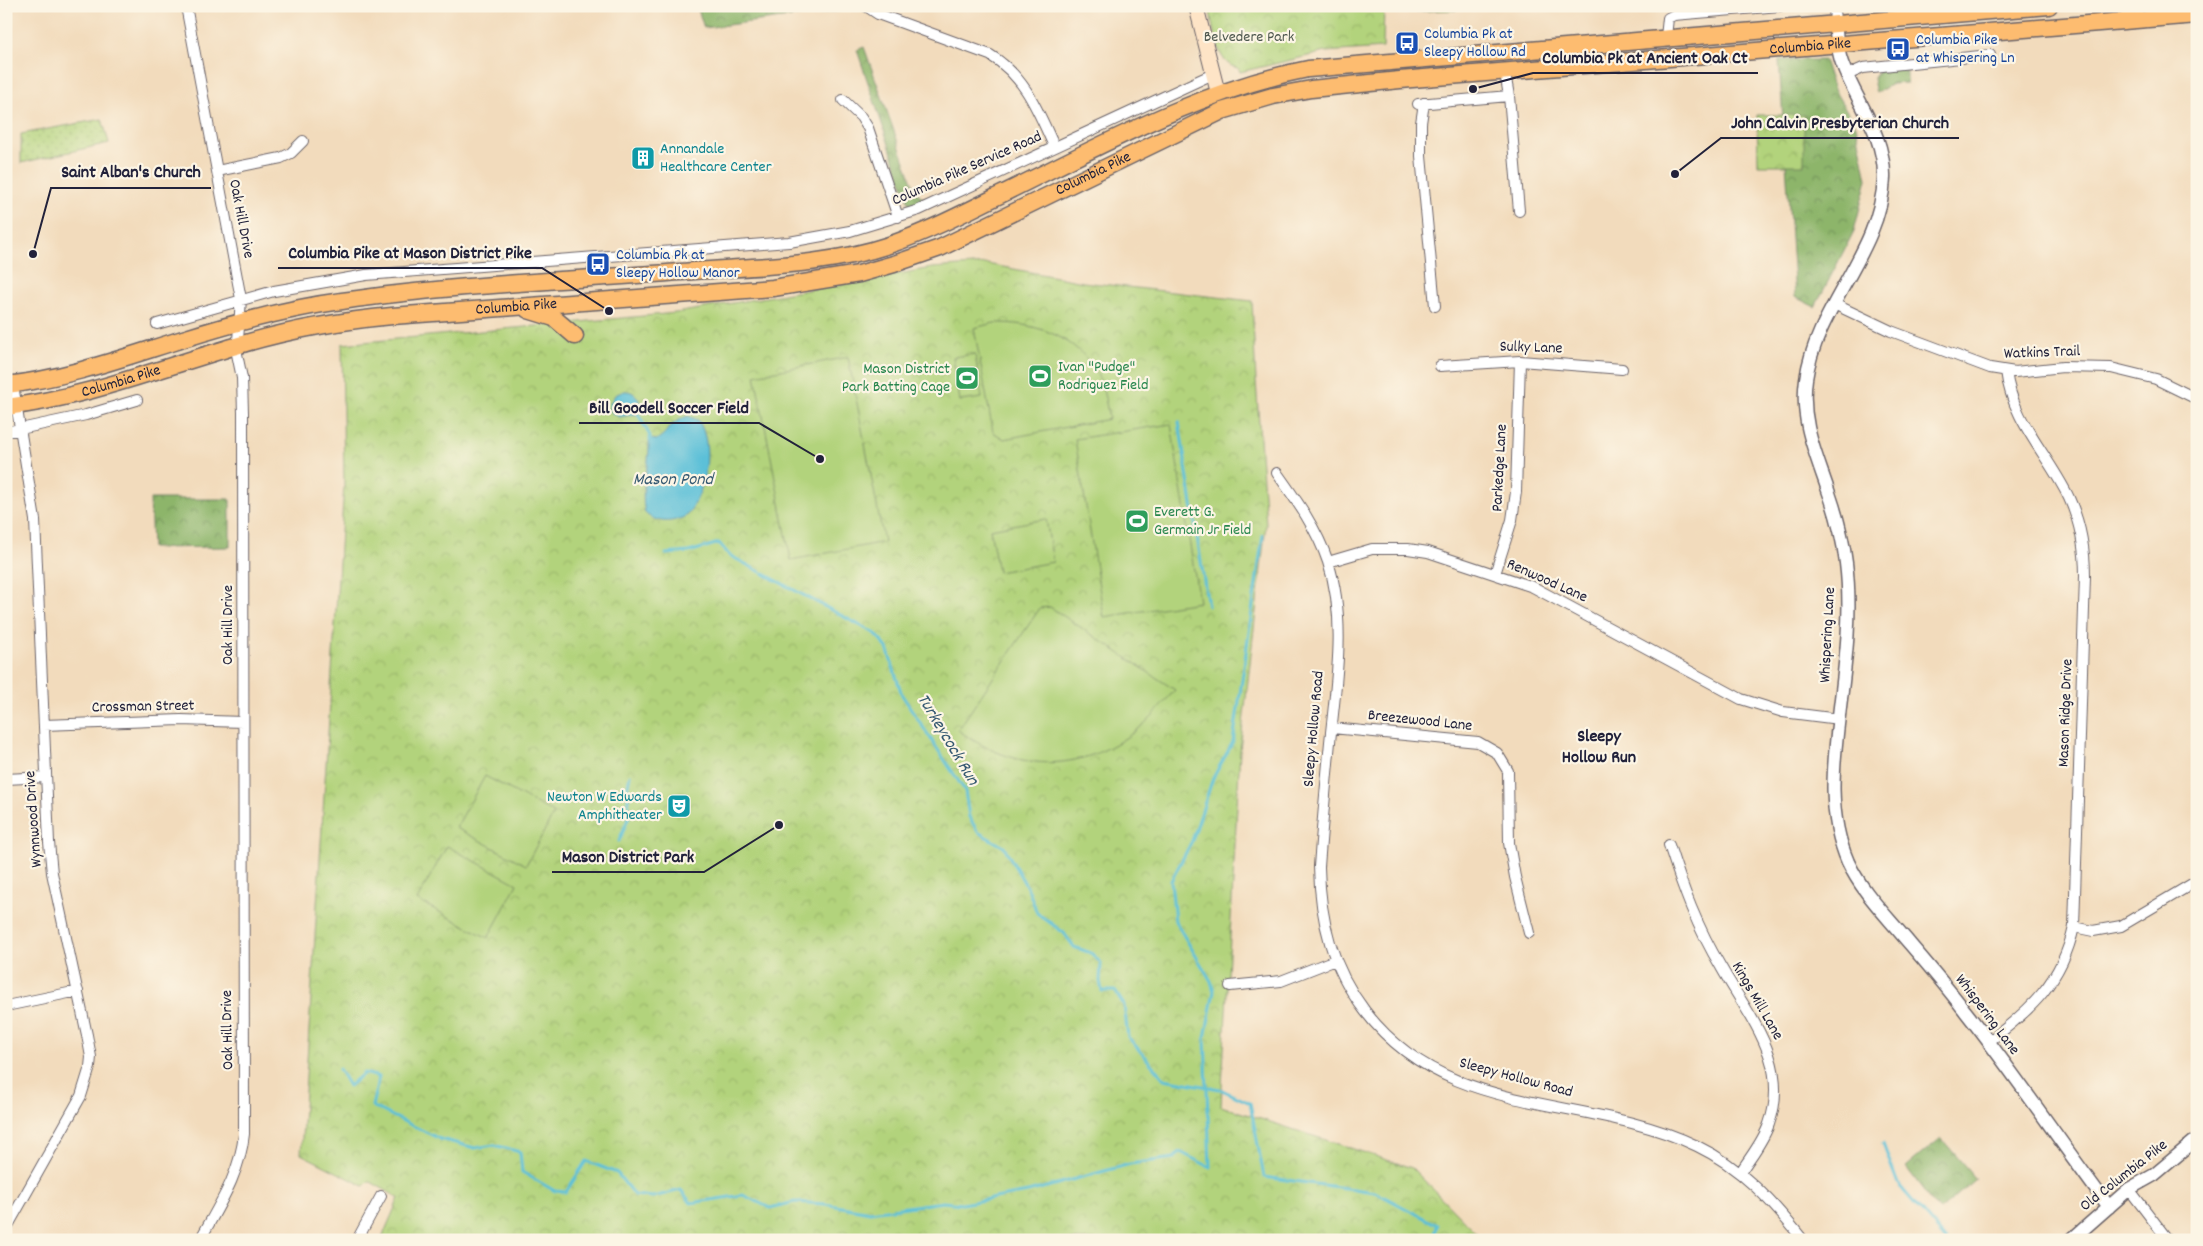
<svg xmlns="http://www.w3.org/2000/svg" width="2203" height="1246" font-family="Dekko,sans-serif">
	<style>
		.grass { fill: url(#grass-dots); stroke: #6a7a5b }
		.forest { fill: url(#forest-crowns); stroke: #586c53 }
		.park { fill: url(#park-crowns); stroke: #6a7a5b }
		.pitch { fill: #b2d37b; stroke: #6a7a5b }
		.water { fill: #5bc0d8; stroke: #3e718a }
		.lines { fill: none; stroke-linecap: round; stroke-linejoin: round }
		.stream { stroke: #5bc0d8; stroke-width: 3 }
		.minor-casing { stroke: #6b6368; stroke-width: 12 }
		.tertiary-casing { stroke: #6b6368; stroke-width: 15 }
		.secondary-casing { stroke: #6b6368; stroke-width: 16 }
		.primary-casing { stroke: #6b6368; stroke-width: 19 }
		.minor { stroke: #fff; stroke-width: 10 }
		.tertiary { stroke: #fff; stroke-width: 12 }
		.secondary { stroke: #fee4c6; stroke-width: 14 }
		.primary { stroke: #fdbc70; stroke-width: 16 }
		.labels { text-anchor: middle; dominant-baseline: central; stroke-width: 4.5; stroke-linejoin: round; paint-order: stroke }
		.transit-label { font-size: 16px; fill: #164399; stroke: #fcf5e5; text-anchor: start }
		.park-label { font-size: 16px; fill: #4d574e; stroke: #fcf5e5 }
		.street-label { font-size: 16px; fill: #22223b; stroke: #fcf5e5 }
		.culture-label { font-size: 16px; fill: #0d838f; stroke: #fcf5e5; text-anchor: start }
		.leisure-label { font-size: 16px; fill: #27864d; stroke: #fcf5e5; text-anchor: start }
		.water-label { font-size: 18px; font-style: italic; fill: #365972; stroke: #fcf5e5 }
		.neighbourhood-label { font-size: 18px; font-weight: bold; fill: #22223b; stroke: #fcf5e5 }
		.leader { fill: none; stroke: #22223b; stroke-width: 2 }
		.callout-dot { fill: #22223b; stroke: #fcf5e5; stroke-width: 2 }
		.callout-label { font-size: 18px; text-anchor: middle; font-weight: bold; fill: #22223b; stroke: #fcf5e5; stroke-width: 4.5; stroke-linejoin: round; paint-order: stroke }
	</style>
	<defs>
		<pattern id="grass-dots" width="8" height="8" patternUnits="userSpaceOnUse" patternTransform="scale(1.25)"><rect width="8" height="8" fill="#b2d37b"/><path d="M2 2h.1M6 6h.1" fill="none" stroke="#99b56b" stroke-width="1.8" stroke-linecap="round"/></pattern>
		<pattern id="forest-crowns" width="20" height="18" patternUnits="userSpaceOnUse" patternTransform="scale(1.25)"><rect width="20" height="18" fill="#8db56b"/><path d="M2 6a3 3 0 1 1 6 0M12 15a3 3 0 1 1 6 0" fill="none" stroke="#739359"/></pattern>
		<pattern id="park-crowns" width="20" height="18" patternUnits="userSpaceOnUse" patternTransform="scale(1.25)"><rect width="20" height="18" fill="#b2d37b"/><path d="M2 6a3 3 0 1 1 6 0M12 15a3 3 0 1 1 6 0" fill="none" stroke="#99b56b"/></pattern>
	</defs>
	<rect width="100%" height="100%" fill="#fcf5e5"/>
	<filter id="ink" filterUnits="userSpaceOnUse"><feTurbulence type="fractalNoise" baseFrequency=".02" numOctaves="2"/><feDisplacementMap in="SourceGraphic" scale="10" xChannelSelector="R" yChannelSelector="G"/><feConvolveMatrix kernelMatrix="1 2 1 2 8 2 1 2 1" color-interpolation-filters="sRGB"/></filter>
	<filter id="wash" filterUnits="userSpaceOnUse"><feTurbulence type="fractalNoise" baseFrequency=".0096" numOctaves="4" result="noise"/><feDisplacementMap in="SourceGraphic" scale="20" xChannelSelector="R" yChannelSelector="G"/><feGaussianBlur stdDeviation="1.12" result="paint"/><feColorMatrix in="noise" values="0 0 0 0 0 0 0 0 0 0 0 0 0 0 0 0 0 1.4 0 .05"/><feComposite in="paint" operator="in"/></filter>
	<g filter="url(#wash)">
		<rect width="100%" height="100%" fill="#f2dbbc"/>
		<!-- grass -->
		<path class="grass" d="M102 119 109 143 21 163V134Z"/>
		<!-- forest -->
		<path class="forest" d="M697 6H842L844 10 704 28Z
			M864 47 915 190 922 198 932 199 910 207 857 50Z
			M1779 60H1824L1834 90 1856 126 1867 179 1854 231 1815 307 1795 297Z
			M1907 67V83L1892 84 1876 93 1873 79 1879 71Z
			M150 499H230V547L152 548Z
			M1941 1138 1976 1179 1939 1211 1906 1167Z"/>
		<!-- park -->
		<path class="park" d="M1209 6H1384L1383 48 1325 52 1240 72 1238 68C1215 65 1213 24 1209 6Z
			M1387 6H1459L1456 10 1387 12Z
			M1804 115V165H1758L1757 115Z
			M987 264 1083 282 1252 301 1256 381 1266 524 1240 750 1221 1106 1412 1168 1483 1240H381L399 1198 369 1181 364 1186 301 1154 344 485 342 344 676 313 932 268Z"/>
		<!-- pitch -->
		<path class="pitch" d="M994 323C1031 322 1071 334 1093 367 1103 381 1106 403 1109 419L1004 439 993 432 974 328Z
			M975 354 982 398 960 401 953 357Z
			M848 357 884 542 791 560 755 375Z
			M1171 424 1199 602 1104 617 1075 439Z
			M1046 519 1053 562 998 572 990 529Z
			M1050 607 1175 690C1165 701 1155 714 1144 724 1085 774 1020 775 958 730L1040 608Z
			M485 776 554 813 526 865 456 828Z
			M447 846 517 884 488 938 417 900Z"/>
		<!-- water -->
		<path class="water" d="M624 391C637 390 643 403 638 414L619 417 612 413 609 405 615 395Z
			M688 416 698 420C715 445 706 494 686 516 674 523 656 524 645 513 639 488 650 467 649 442L651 439 656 440C670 432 668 423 688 416Z"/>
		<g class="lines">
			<!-- stream -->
			<path class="stream" d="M638 414 650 436V441
				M1179 422 1208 606
				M666 554 689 552 719 543 729 555 876 634 887 648 902 695 965 791 969 817 978 832 1004 847 1029 891 1037 913 1064 933 1074 947 1091 953 1101 963 1100 981 1102 991H1115L1124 1005 1128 1037 1164 1079 1220 1089 1250 1103 1264 1177 1375 1192 1437 1225 1434 1240
				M619 841 630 814 627 790 630 775
				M339 1069 349 1086 364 1073 379 1077 372 1106 440 1139 475 1148 494 1145 520 1152 522 1172 555 1191 566 1192 586 1161 617 1173 634 1195 653 1197 681 1190 691 1203 743 1195 770 1208 795 1202 825 1204 870 1212 943 1202 962 1204 1028 1192 1130 1164 1174 1158 1180 1152 1210 1167 1205 1038 1214 991 1211 981 1175 921 1171 881 1192 841 1213 778 1233 742 1263 535
				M1883 1144 1898 1184 1946 1240"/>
		</g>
	</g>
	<g filter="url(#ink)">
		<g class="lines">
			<!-- minor casing -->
			<g class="minor-casing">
				<path id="minor" d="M186 6 241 299 237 354 242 378 243 413 244 1134C240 1174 219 1205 200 1240
					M866 6 878 14 990 55C1025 76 1038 111 1054 146
					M1834 6 1835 24
					M1666 37 1668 18 1674 15 1780 6
					M1505 73 1509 96 1519 211
					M1847 75 1863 68 1990 55
					M843 100 861 117 868 128 898 217
					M1424 103 1421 123V156L1435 306
					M1418 104 1509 96
					M217 171 281 158 291 153 303 141
					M1834 304 1891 331 1990 368 2015 372 2063 367 2111 368 2156 379 2197 399
					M157 324 274 291 366 275 789 242 850 231 919 210 1213 74
					M1440 366 1520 361 1622 369
					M6 432 86 415 137 400
					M1277 473C1297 501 1317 529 1328 562 1347 620 1336 682 1330 742 1326 784 1322 825 1319 867 1320 920 1332 968 1365 1011 1449 1121 1584 1092 1697 1146 1741 1167 1773 1202 1803 1240
					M1328 562 1372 549H1408L1428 552 1533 587 1741 699 1783 712 1839 719
					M1495 574 1512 520 1516 492 1520 361
					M44 725 181 720 243 722
					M1332 728 1478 742 1497 753 1508 771 1509 843 1515 877 1529 933
					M6 779 46 777
					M1669 845C1683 889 1697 927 1721 967 1749 1017 1791 1063 1769 1124 1763 1142 1750 1157 1740 1173
					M2074 927 2093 931 2121 926 2197 881
					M1230 986 1281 981 1335 960
					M6 1006 78 991
					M1988 1042C2031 1010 2062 981 2074 927L2085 576C2085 549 2080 522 2069 498 2048 454 2012 421 2006 371
					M2129 1189 2168 1240
					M6 1229 81 1096 90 1067 91 1057 87 1035 52 873 49 842 35 520 13 385
					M357 1240 381 1196"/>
			</g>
			<!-- tertiary casing -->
			<g class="tertiary-casing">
				<path id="tertiary" d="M1835 24C1837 37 1837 50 1842 63 1856 102 1885 134 1884 178 1881 252 1816 307 1806 379 1800 421 1816 454 1829 493 1837 516 1843 539 1846 563 1852 611 1846 659 1840 707 1834 760 1826 811 1848 862 1860 888 1880 909 1898 930 1921 957 1944 983 1965 1011 2015 1074 2060 1142 2109 1207
					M2071 1240 2129 1189 2154 1175 2197 1139"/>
			</g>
			<!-- secondary casing -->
			<g class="secondary-casing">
				<path id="secondary" d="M1196 6 1218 93"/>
			</g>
			<!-- primary casing -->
			<g class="primary-casing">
				<g id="primary">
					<path d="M528 310 554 318 575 336"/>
					<path d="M6 385C68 378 125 357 183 339 234 323 289 308 342 301 458 284 577 280 694 271 759 266 826 266 889 245 927 232 964 213 1000 195 1098 147 1200 90 1308 69L2049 6"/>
					<path id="s1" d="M6 407C85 398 160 368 236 346 288 330 339 321 392 316L773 288 859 274 894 264 940 248 1222 111 1273 96 1311 89 1400 80 2197 15"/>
				</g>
			</g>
			<!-- minor -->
			<use href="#minor" class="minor"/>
			<!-- tertiary -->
			<use href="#tertiary" class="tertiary"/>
			<!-- secondary -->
			<use href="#secondary" class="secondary"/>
			<!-- primary -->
			<use href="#primary" class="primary"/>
		</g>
	</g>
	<!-- icons -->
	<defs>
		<g id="bus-square" transform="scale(1.25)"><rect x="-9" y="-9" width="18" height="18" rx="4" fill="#1a4fb4" stroke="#fcf5e5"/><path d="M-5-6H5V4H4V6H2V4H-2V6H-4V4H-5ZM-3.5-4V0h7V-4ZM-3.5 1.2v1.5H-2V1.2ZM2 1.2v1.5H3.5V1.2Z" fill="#fff"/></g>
		<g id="building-square" transform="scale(1.25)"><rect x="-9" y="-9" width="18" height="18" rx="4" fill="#0f9aa8" stroke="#fcf5e5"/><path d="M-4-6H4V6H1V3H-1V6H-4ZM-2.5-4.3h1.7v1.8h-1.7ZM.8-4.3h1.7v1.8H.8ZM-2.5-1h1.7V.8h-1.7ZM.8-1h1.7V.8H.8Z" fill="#fff"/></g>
		<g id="stadium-square" transform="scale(1.25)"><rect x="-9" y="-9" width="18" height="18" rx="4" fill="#2e9e5b" stroke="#fcf5e5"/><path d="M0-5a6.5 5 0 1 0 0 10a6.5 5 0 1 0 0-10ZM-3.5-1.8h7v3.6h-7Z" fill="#fff"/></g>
		<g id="theatre-square" transform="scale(1.25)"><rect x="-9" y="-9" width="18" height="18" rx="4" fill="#0f9aa8" stroke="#fcf5e5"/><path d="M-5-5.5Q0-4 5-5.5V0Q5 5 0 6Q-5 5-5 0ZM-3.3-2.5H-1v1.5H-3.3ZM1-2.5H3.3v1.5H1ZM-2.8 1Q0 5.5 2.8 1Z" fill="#fff"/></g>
	</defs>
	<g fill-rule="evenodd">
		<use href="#bus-square" x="1407" y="43"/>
		<use href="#bus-square" x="1898" y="49"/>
		<use href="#building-square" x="643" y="158"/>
		<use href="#bus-square" x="598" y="264"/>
		<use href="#stadium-square" x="1040" y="376"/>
		<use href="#stadium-square" x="967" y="378"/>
		<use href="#stadium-square" x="1137" y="521"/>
		<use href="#theatre-square" x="679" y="806"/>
	</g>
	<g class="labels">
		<!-- transit labels -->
		<g class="transit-label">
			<text x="1424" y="34">Columbia Pk at<tspan x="1424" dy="18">Sleepy Hollow Rd</tspan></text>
			<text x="1916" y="40">Columbia Pike<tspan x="1916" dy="18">at Whispering Ln</tspan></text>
			<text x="616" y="255">Columbia Pk at<tspan x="616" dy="18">Sleepy Hollow Manor</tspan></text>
		</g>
		<!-- park labels -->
		<g class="park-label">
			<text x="1249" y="37">Belvedere Park</text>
		</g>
		<!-- street labels -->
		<g class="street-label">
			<text stroke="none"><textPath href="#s1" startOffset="1858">Columbia Pike</textPath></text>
			<text transform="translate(967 169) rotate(-24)">Columbia Pike Service Road</text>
			<text stroke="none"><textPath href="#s1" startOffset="1122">Columbia Pike</textPath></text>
			<text transform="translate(241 219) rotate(79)">Oak Hill Drive</text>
			<text stroke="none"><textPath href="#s1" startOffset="522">Columbia Pike</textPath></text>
			<text transform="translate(1531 348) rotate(2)">Sulky Lane</text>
			<text transform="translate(2042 353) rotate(-2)">Watkins Trail</text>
			<text stroke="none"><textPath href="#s1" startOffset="118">Columbia Pike</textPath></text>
			<text transform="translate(1500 468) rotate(-87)">Parkedge Lane</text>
			<text transform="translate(1547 581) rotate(24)">Renwood Lane</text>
			<text transform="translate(228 625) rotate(-90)">Oak Hill Drive</text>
			<text transform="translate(1828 635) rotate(-87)">Whispering Lane</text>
			<text transform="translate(143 707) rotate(-1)">Crossman Street</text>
			<text transform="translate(2066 713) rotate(-88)">Mason Ridge Drive</text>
			<text transform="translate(1420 721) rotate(6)">Breezewood Lane</text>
			<text transform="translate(1314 729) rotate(-85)">Sleepy Hollow Road</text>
			<text transform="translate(34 819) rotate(-94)">Wynnwood Drive</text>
			<text transform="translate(1757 1001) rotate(60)">Kings Mill Lane</text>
			<text transform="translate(1987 1015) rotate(53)">Whispering Lane</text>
			<text transform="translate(228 1030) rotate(-91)">Oak Hill Drive</text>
			<text transform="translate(1516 1078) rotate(15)">Sleepy Hollow Road</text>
			<text transform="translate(2124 1176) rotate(-38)">Old Columbia Pike</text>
		</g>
		<!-- culture labels -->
		<g class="culture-label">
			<text x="660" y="149">Annandale<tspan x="660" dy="18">Healthcare Center</tspan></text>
			<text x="662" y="797" text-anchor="end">Newton W Edwards<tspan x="662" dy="18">Amphitheater</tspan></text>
		</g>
		<!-- leisure labels -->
		<g class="leisure-label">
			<text x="1058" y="367">Ivan "Pudge"<tspan x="1058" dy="18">Rodriguez Field</tspan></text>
			<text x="950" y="369" text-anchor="end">Mason District<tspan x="950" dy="18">Park Batting Cage</tspan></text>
			<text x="1154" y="512">Everett G.<tspan x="1154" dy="18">Germain Jr Field</tspan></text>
		</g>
		<!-- water labels -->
		<g class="water-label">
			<text x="673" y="480">Mason Pond</text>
			<text transform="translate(947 740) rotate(59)">Turkeycock Run</text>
		</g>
		<!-- neighbourhood labels -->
		<g class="neighbourhood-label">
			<text x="1599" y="737">Sleepy<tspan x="1599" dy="21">Hollow Run</tspan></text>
		</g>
	</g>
	<!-- callouts -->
	<path class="leader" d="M1473 89L1533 73H1758M1675 174L1721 138H1959M33 254L51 188H211M609 311L542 268H278M820 459L759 423H579M779 825L704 872H552"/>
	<g class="callout-dot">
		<circle cx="1473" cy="89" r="5"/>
		<circle cx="1675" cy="174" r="5"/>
		<circle cx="33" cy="254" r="5"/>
		<circle cx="609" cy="311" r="5"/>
		<circle cx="820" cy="459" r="5"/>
		<circle cx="779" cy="825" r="5"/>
	</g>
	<g class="callout-label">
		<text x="1645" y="63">Columbia Pk at Ancient Oak Ct</text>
		<text x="1840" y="128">John Calvin Presbyterian Church</text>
		<text x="131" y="177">Saint Alban's Church</text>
		<text x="410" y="258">Columbia Pike at Mason District Pike</text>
		<text x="669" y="413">Bill Goodell Soccer Field</text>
		<text x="628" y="862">Mason District Park</text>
	</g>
	<!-- margin -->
	<rect width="2203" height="1246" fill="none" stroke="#fcf5e5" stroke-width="25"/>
</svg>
